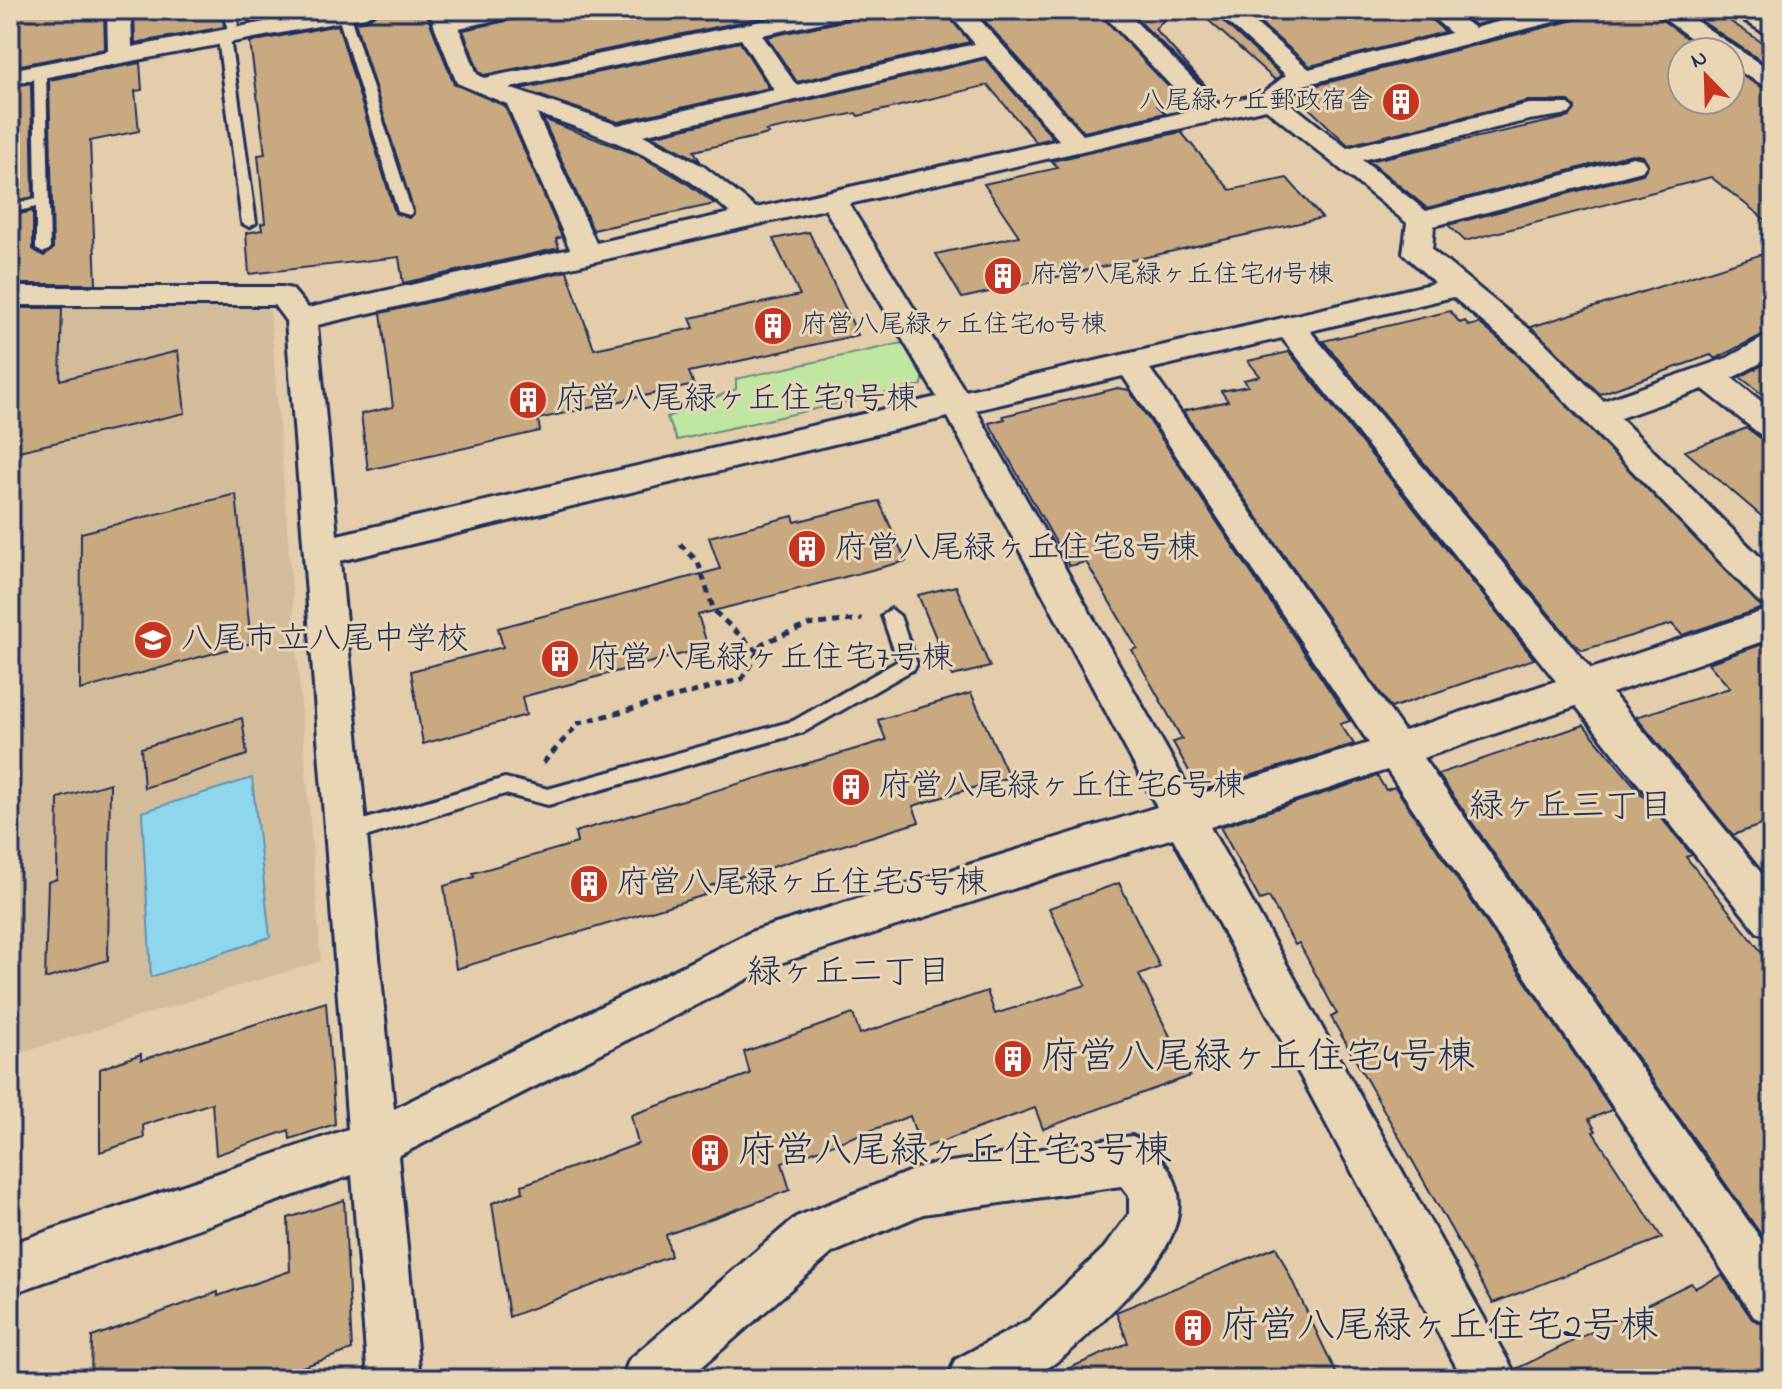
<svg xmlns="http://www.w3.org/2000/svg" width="1782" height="1389" font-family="'Indie Flower','Klee One',sans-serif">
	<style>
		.built { fill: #d3bc9a }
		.green { fill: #c0e7a2; stroke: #6e8b80; stroke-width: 2 }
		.water { fill: #8dd6ee; stroke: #5f93b4; stroke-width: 2 }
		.building { fill: #c9a97f; stroke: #1b2f5e; stroke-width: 2 }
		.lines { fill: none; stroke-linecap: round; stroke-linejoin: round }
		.lane-casing { stroke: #1b2f5e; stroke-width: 6 }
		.street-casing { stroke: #1b2f5e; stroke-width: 6 }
		.path { stroke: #1b2f5e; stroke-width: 5; stroke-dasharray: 7 6; stroke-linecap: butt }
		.lane { fill: #e9d6b4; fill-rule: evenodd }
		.street { fill: #e9d6b4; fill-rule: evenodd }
		.labels { text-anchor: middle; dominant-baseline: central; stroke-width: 6; stroke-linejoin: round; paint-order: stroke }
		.far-poi-label { font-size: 26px; fill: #1b2f5e; stroke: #e9d6b4; text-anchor: start }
		.poi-label { font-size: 32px; fill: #1b2f5e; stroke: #e9d6b4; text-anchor: start }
		.neighbourhood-label { font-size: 34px; fill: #1b2f5e; stroke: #e9d6b4 }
		.near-poi-label { font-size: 38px; fill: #1b2f5e; stroke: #e9d6b4; text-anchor: start }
	</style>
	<rect width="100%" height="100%" fill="#e3cdaa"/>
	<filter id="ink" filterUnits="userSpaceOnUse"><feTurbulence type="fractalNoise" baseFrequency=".0125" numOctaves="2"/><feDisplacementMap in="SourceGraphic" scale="16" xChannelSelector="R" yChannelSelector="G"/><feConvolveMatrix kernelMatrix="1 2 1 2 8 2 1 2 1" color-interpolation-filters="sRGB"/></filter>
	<g filter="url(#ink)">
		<!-- built -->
		<path class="built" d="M92 303 270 309 321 961 10 1056V320Z"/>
		<!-- green -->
		<path class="green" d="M903 343 923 379 922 385 677 440 667 417 736 389V379Z"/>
		<!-- water -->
		<path class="water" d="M252 778 270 937 151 977 142 812Z"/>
		<!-- building -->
		<path class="building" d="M15 10H104L105 49 10 67Z
			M134 10H222L224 27 135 43Z
			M246 10H313L248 22Z
			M381 10H425L454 84 505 106 562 237 556 239 559 248 403 283 399 257 249 274 246 233 262 230 261 224 265 223 258 155 265 154 250 42 338 25 395 213 409 218 414 214 355 22 368 20Z
			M527 10H799L484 75 479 72 463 30 521 18Z
			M863 10H943L970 42 797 82 767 37 857 18Z
			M975 10H1096L1181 100 1158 106 1165 113 1084 132Z
			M1128 10H1174L1155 29 1212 93Z
			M1197 10H1211L1281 75 1275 80Z
			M1245 10H1421L1445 32 1310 66Z
			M1456 10H1533L1475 25Z
			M1588 10H1649L1705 52H1682V100H1730V69L1772 93V225L1711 177 1465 241 1448 225 1643 174 1648 163 1643 156 1632 154 1427 208 1369 161 1569 117 1575 107 1569 101H1528L1348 145 1295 95 1302 89 1582 18Z
			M1685 10H1713L1772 49V68Z
			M740 42 769 88 618 122 520 89Z
			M985 59 1053 138 1036 142 988 85 858 116 856 113 766 131 769 134 694 151 700 161 652 136Z
			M140 63 142 90 135 91 139 131 90 141 96 284H10V216L33 211V249L44 256 53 249 49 80Z
			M31 83 33 197 10 202V87Z
			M543 119 638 155 685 182 715 204 593 230Z
			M1181 132 1230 190 1287 178 1322 218 962 298 936 254 1019 236 984 184 1058 168 1052 161Z
			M809 232 858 335 689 372 694 385 538 419 540 431 368 470 361 414 393 407 381 313 567 271 594 349 694 328 690 318 800 295 773 239Z
			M1772 251V330L1715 359 1711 355 1600 394 1531 327Z
			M10 308H62L60 380 178 351 185 413 10 453Z
			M1450 311 1460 323 1465 321 1469 326 1479 323 1515 353 1763 608 1682 635 1672 624 1583 650 1575 645 1323 341Z
			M1289 352 1534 659 1391 708 1183 411 1228 401 1221 391 1248 386 1244 380 1260 376 1248 361Z
			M1772 360V402L1740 377Z
			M1118 388 1129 390 1350 721 1340 724 1354 744 1200 791 1173 742 1182 739 1132 650 1137 648 1086 562 1069 566 989 423 1005 419 1003 416Z
			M1747 428 1759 437 1772 441V525L1685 451Z
			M236 494 251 643 80 690 81 533Z
			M879 501 906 561 698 615 708 647 522 697 526 715 423 744 411 671 503 647 498 628 720 569 709 537 793 516 795 522Z
			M956 586 990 667 952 676 918 595Z
			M1772 641V821L1733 835 1636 717 1730 688 1708 663Z
			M971 693 1009 777 913 806 919 822 703 888 705 895 456 969 444 886 474 877 473 873 577 843 575 832 886 740 878 720Z
			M242 718 247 755 144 788 141 748Z
			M1584 725 1692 855 1686 857 1772 965V1250L1438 774Z
			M1377 776 1386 790 1395 787 1612 1110 1589 1119 1596 1131 1593 1132 1662 1238 1493 1303 1331 1017 1337 1014 1299 943 1295 945 1269 897 1260 900 1220 827Z
			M110 783 108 960 45 979 48 882 57 879 58 798Z
			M1119 883 1160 967 1139 975 1190 1076 1043 1129 1035 1108 921 1149 910 1116 782 1163 790 1190 666 1235 671 1256 509 1317 492 1203 523 1192 522 1185 638 1144 631 1115 750 1074 744 1052 853 1014 860 1034 987 991 995 1014 1086 985 1049 908Z
			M326 1002 335 1124 290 1139 289 1130 216 1155 212 1103 143 1125 144 1138 100 1152V1069L141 1054V1060Z
			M344 1200 352 1350 267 1379H91L92 1337 218 1292V1296L290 1271 288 1218Z
			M1276 1247 1339 1379H1044L1128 1343 1116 1312Z
			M1722 1275 1752 1319 1772 1328V1379H1521L1516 1369 1691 1283 1695 1288Z"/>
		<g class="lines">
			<!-- lane casing -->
			<g class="lane-casing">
				<path id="lane" d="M225 10H237L238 38 228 36Z
					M344 13 350 16 412 212 410 215 398 212 338 16Z
					M224 35 230 38 256 223 249 227 242 223 218 38Z
					M40 68 46 71 50 249 43 253 36 249V207L10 213V205L36 199 34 71Z
					M891 609 900 616 917 664 914 669 804 732 548 805 505 794 346 843 339 840 336 834 339 828 346 825 505 778 548 789 793 721 898 661 882 616Z"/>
			</g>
			<!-- street casing -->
			<g class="street-casing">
				<path id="street" d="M107 10H131L132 47 329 10H378L366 17 10 84V70L108 51Z
					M428 10H452L454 15 479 10H524L520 15 459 28 477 74 484 78 814 10H860L856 15 762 35 796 85 975 44 946 10H971L1083 135 1194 110 1099 10H1124L1218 104 1262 94 1286 75 1214 10H1240L1309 69 1451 33 1424 10H1451L1474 28 1545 10H1585L1581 15 1300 86 1286 100 1347 148 1529 104H1569L1573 109 1569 114 1529 120 1362 160 1426 211 1633 157 1642 159 1646 165 1642 171 1434 226 1432 250 1539 337 1603 401 1727 358 1772 333V357L1732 378 1772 410V438L1761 435 1703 389 1620 418 1772 569V606L1759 602 1517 351 1453 297 1310 331 1591 669 1772 608V638L1612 693 1772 886V938L1757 932 1576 706 1423 758 1772 1255V1325L1754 1317 1387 770 1210 827 1518 1379H1463L1173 838 777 964 398 1156 420 1379H368L352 1175 10 1294V1244L348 1129 286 321 274 305H10V287H282L292 289 308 308 570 249 507 104 457 83ZM741 39 774 90 618 125 509 88ZM986 56 1059 140 756 208 703 166 643 135ZM1266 109 1407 223 1403 253 1435 283 965 391 849 204ZM537 114C606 136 676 162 730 213L596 243ZM825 209 937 397 337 535 317 325ZM1282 338 1556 681 1404 731 1150 369ZM1123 376 1369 743 1193 796 976 410ZM948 417 1157 807 753 931 394 1109 340 561Z
					M1652 10H1680L1772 72V90L1730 66V52H1710Z
					M1728 10H1756L1772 21V38Z
					M1132 1136C1148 1143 1154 1149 1164 1163 1208 1219 1144 1280 1105 1318 1082 1340 1059 1366 1027 1378 1010 1384 968 1379 948 1379L955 1360 1029 1320 1104 1248 1129 1214V1196L1121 1186 923 1214 832 1253 688 1379H622L629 1360 796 1217 923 1166Z"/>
			</g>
			<!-- path -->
			<path class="path" d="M680 544 698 562 714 611 757 651
				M543 763 579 723 742 679 763 643 808 625 862 619"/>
			<!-- lane -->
			<use href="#lane" class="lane"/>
			<!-- street -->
			<use href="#street" class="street"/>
		</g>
	</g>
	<!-- icons -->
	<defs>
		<g id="building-disc" transform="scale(2)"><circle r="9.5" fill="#c8321e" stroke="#e9d6b4"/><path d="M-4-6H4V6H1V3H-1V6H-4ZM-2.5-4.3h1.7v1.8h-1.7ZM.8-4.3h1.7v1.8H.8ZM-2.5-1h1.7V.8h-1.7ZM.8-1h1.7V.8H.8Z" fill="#fff"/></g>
		<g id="school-disc" transform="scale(2)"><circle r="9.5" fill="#c8321e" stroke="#e9d6b4"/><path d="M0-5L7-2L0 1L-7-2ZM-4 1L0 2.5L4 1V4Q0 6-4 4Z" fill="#fff"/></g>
	</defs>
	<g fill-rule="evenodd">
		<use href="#building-disc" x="1401" y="102"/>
		<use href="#building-disc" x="1003" y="276"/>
		<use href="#building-disc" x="773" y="326"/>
		<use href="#building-disc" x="528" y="400"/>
		<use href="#building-disc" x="807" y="549"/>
		<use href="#school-disc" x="153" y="640"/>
		<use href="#building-disc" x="560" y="659"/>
		<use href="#building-disc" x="851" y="787"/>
		<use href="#building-disc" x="589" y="884"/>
		<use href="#building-disc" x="1013" y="1059"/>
		<use href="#building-disc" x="710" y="1153"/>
		<use href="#building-disc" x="1193" y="1328"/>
	</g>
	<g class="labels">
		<!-- far-poi labels -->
		<g class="far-poi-label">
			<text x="1373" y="102" text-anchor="end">八尾緑ヶ丘郵政宿舎</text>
			<text x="1031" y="276">府営八尾緑ヶ丘住宅11号棟</text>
			<text x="801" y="326">府営八尾緑ヶ丘住宅10号棟</text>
		</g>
		<!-- poi labels -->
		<g class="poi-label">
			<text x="556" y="400">府営八尾緑ヶ丘住宅9号棟</text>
			<text x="835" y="549">府営八尾緑ヶ丘住宅8号棟</text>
			<text x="181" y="640">八尾市立八尾中学校</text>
			<text x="588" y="659">府営八尾緑ヶ丘住宅7号棟</text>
			<text x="879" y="787">府営八尾緑ヶ丘住宅6号棟</text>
			<text x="617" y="884">府営八尾緑ヶ丘住宅5号棟</text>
		</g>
		<!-- neighbourhood labels -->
		<g class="neighbourhood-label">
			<text x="1571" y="808">緑ヶ丘三丁目</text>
			<text x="849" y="974">緑ヶ丘二丁目</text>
		</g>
		<!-- near-poi labels -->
		<g class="near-poi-label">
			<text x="1041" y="1059">府営八尾緑ヶ丘住宅4号棟</text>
			<text x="738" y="1153">府営八尾緑ヶ丘住宅3号棟</text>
			<text x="1221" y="1328">府営八尾緑ヶ丘住宅2号棟</text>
		</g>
	</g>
	<!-- margin -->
	<rect width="1782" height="1389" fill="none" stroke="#e9d6b4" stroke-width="40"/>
	<rect x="20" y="20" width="1742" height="1349" fill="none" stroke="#1b2f5e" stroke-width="3" filter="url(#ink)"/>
	<!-- north arrow -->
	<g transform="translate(1706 76) rotate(337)"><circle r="38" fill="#e9d6b4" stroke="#979392" stroke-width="2"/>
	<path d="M0-6L14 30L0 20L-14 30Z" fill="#c8321e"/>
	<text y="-12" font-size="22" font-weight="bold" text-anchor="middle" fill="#1b2f5e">N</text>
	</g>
</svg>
